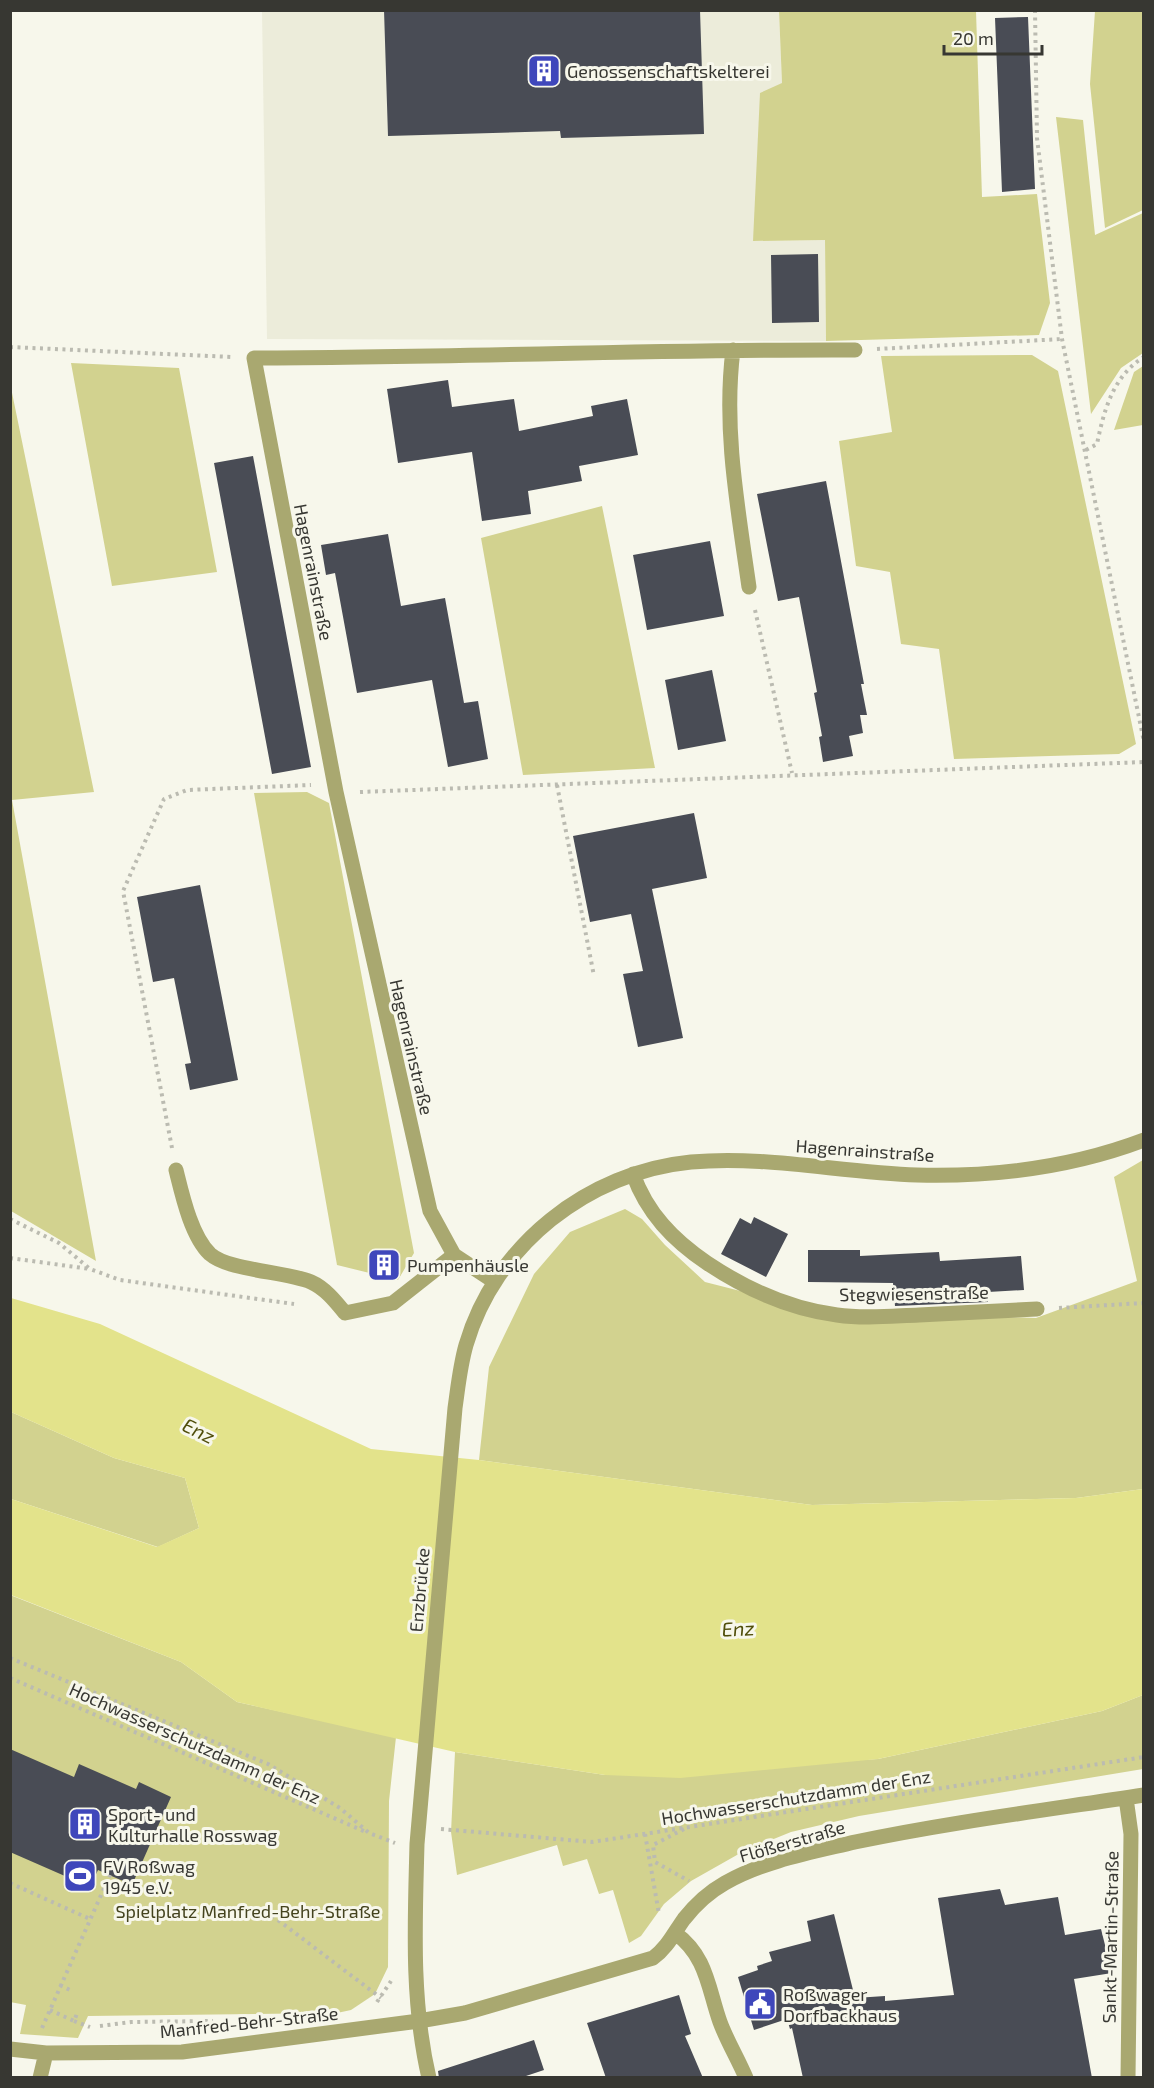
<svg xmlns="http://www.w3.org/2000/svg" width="1154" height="2088" font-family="'Exo 2',sans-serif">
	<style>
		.built { fill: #ececda }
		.green { fill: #d2d28f }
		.water { fill: #e3e38b }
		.building { fill: #494c55 }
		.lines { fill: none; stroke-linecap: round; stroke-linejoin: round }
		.path { stroke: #bbbbb1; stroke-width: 4; stroke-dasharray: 3 4.5; stroke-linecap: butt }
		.minor { stroke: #a9a870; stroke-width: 15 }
		.labels { text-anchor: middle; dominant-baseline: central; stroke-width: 6; stroke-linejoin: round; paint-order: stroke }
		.poi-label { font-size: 18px; fill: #373732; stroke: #f7f7eb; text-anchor: start }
		.street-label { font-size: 18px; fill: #373732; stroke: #f7f7eb }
		.park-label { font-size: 18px; fill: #44431e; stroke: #f7f7eb }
		.water-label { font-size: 20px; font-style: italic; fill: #504e0a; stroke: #f7f7eb }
	</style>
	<rect width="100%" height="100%" fill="#f7f7eb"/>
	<!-- built -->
	<path class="built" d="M262 11H779L782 83 753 241 825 240 826 341 267 339Z"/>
	<!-- green -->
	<path class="green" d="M779 11H976L982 197 1037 194 1050 303 1039 335 826 341 825 240 753 241 760 93 782 83Z
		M1095 11H1144L1143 210 1105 228 1090 84Z
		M1056 117 1083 120 1095 235 1143 213V353L1121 368 1091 414Z
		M1032 355 1058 371 1136 744 1119 754 954 759 939 649 901 644 890 572 856 566 839 441 892 432 881 356Z
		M71 363 179 368 217 572 112 586Z
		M1143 366V425L1114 430 1134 372Z
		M10 383 94 792 12 800 96 1261 11 1211Z
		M602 506 655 768 523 775 481 538Z
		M307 792 329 803 414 1253 398 1280 337 1265 254 793Z
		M1143 1160V1489L1076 1498 812 1505 479 1460 489 1367 534 1274 570 1232 625 1209 642 1219 665 1245 705 1282 787 1303 883 1313 1036 1318 1137 1281 1114 1177Z
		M11 1412 114 1458 185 1478 199 1528 158 1547 11 1499Z
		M10 1595 181 1662 237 1702 396 1737 389 1801 388 1967 375 1994 351 2010 337 2013 88 2016 78 2038 20 2034 26 2005 10 2002Z
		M1143 1695V1769L859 1816 791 1832 744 1851 691 1881 664 1904 641 1936 629 1943 613 1890 599 1894 587 1859 563 1866 557 1845 457 1875 451 1832 455 1752 605 1775 878 1759 1102 1711Z"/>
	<!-- water -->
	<path class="water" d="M11 1298 100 1324 371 1449 479 1460 812 1505 1076 1498 1143 1489V1695L1102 1711 878 1759 680 1778 605 1775 455 1752 237 1702 181 1662 11 1595V1499L157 1547 199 1528 185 1478 114 1458 11 1412Z"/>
	<!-- building -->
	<path class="building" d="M384 10H700L704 134 561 138 560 131 388 136Z
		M1028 17 1035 189 1002 192 995 18Z
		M818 254 819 322 772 323 771 255Z
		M448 380 452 407 514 399 519 431 593 416 591 406 627 399 638 455 579 466 582 481 528 491 531 514 482 521 472 452 398 463 387 389Z
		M253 456 311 767 272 774 214 463Z
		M826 481 864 684H861L867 715H860L863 733 849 736 853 756 823 762 819 737 822 736 814 693 817 692 799 597 778 601 757 494Z
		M388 534 401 606 445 598 464 703 478 701 488 759 448 767 432 680 357 693 335 573 326 575 321 545Z
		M710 541 724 616 647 630 633 555Z
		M712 670 726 741 678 750 665 680Z
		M694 813 707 878 652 889 683 1038 638 1047 623 974 643 971 631 914 590 922 573 836Z
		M200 885 238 1080 190 1090 185 1064 191 1063 174 978 153 982 137 897Z
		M754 1217 788 1234 766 1277 721 1254 740 1218 751 1224Z
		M808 1250H860V1256L939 1252 940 1261 1021 1256 1024 1290 988 1292V1302L895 1306 893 1283 808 1282Z
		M371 1265a13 13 0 1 1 26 0a13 13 0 1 1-26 0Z
		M10 1749 74 1777 79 1764 136 1789 139 1782 171 1797 132 1885 98 1870 90 1887 10 1852Z
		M1000 1889 1005 1905 1058 1897 1065 1935 1101 1929 1112 1973 1074 1979 1092 2078H803L792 2028 790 2029 787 2019 754 2030 738 1977 758 1970 757 1966 772 1961 769 1952 811 1941 807 1921 834 1914 855 1998 885 1996V2001L954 1995 938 1898Z
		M679 1995 691 2034 685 2036 703 2078H606L587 2023Z
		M534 2040 544 2070 520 2078H439L438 2071Z"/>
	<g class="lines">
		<!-- path -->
		<path class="path" d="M1035 10 1037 138 1062 339 1144 742
			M10 347 232 357
			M877 349 1062 339
			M1086 450 1097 444C1104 410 1113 376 1144 357
			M755 610 792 773
			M557 785 594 976
			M360 792 1144 762
			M172 1148 123 891 164 799 187 790 311 785
			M10 1219 59 1243 90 1269 120 1280 294 1304
			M10 1258 90 1269
			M1059 1308 1144 1303
			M10 1658 268 1764 340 1808 369 1833 395 1843
			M10 1678 366 1832
			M441 1829 592 1842 1144 1757
			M684 1829 653 1845 655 1862 689 1881
			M645 1834 659 1914
			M10 1883 90 1919
			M266 1911 381 1998
			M60 1985 70 1990
			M377 2002 391 1981
			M50 2010 74 2021 78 2011
			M74 2021 90 2027
			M100 2026 131 2022 213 2021
			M42 2028 110 1875
			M547 2078V2077"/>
		<!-- minor -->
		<path class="minor" d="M733 350C723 429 738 509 749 587
			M176 1170C182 1194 191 1236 210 1254 229 1271 285 1271 311 1282 325 1288 336 1302 345 1313L393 1303 454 1255
			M633 1174C647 1213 673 1240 707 1263 746 1289 790 1309 837 1315 864 1319 892 1316 919 1315 958 1313 998 1311 1037 1309
			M495 1282 454 1255 430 1211 336 792 254 358C455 358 655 349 855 350
			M1126 1798 1131 1834 1128 2078
			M675 1933C707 1956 708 1988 720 2022 727 2041 738 2059 746 2078
			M10 2049 46 2053 182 2052 419 2021 465 2013 653 1958C667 1948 674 1933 684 1919 695 1905 709 1892 725 1883 763 1861 813 1852 855 1842 951 1822 1047 1810 1144 1795
			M40 2078 46 2053
			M429 2078C411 2001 415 1922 417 1844L455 1408C458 1387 460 1366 466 1345 495 1245 588 1172 691 1162 766 1155 842 1173 917 1175 995 1177 1070 1168 1144 1140"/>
	</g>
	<!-- icons -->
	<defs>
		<g id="building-square" transform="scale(1.725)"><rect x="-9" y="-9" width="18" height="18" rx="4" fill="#3f47bb" stroke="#f7f7eb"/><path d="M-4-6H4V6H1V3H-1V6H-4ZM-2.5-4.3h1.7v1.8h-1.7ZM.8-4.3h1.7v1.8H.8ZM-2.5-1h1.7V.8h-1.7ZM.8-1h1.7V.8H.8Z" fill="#fff"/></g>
		<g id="stadium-square" transform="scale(1.725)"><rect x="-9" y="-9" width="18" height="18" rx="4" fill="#3f47bb" stroke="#f7f7eb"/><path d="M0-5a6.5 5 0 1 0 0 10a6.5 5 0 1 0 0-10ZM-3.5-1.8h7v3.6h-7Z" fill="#fff"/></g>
		<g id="civic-square" transform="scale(1.725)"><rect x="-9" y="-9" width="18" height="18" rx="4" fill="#3f47bb" stroke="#f7f7eb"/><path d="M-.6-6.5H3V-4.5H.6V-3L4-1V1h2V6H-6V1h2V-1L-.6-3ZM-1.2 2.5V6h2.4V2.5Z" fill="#fff"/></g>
	</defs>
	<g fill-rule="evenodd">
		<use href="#building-square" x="544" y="71"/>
		<use href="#building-square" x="384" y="1265"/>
		<use href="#building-square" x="85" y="1824"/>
		<use href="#stadium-square" x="80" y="1876"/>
		<use href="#civic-square" x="760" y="2004"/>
	</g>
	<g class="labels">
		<!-- poi labels -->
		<g class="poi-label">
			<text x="567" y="71">Genossenschaftskelterei</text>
			<text x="407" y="1265">Pumpenhäusle</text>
			<text x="108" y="1814">Sport- und<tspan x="108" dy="21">Kulturhalle Rosswag</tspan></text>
			<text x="103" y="1866">FV Roßwag<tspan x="103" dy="21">1945 e.V.</tspan></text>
			<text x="783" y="1994">Roßwager<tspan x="783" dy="21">Dorfbackhaus</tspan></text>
		</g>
		<!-- street labels -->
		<g class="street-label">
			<text transform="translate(314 572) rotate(79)">Hagenrainstraße</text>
			<text transform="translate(412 1047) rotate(77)">Hagenrainstraße</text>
			<text transform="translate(865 1150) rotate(4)">Hagenrainstraße</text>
			<text transform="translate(914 1293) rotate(-1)">Stegwiesenstraße</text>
			<text transform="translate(419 1590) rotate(-85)">Enzbrücke</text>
			<text transform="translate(195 1743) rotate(24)">Hochwasserschutzdamm der Enz</text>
			<text transform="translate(796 1797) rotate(-9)">Hochwasserschutzdamm der Enz</text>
			<text transform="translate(792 1841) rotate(-16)">Flößerstraße</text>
			<text transform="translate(1110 1937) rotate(-89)">Sankt-Martin-Straße</text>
			<text transform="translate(249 2022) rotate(-6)">Manfred-Behr-Straße</text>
		</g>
		<!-- park labels -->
		<g class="park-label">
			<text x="248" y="1911">Spielplatz Manfred-Behr-Straße</text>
		</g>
		<!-- water labels -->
		<g class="water-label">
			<text transform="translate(199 1430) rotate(26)">Enz</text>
			<text transform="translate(738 1628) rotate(-3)">Enz</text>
		</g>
	</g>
	<!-- border -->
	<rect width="1154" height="2088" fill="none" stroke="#373732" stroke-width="24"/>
	<!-- scale -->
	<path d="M944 45v9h98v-9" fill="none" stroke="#373732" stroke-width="3"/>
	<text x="953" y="45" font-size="18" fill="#373732" stroke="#f7f7eb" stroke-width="4.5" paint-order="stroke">20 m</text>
</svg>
